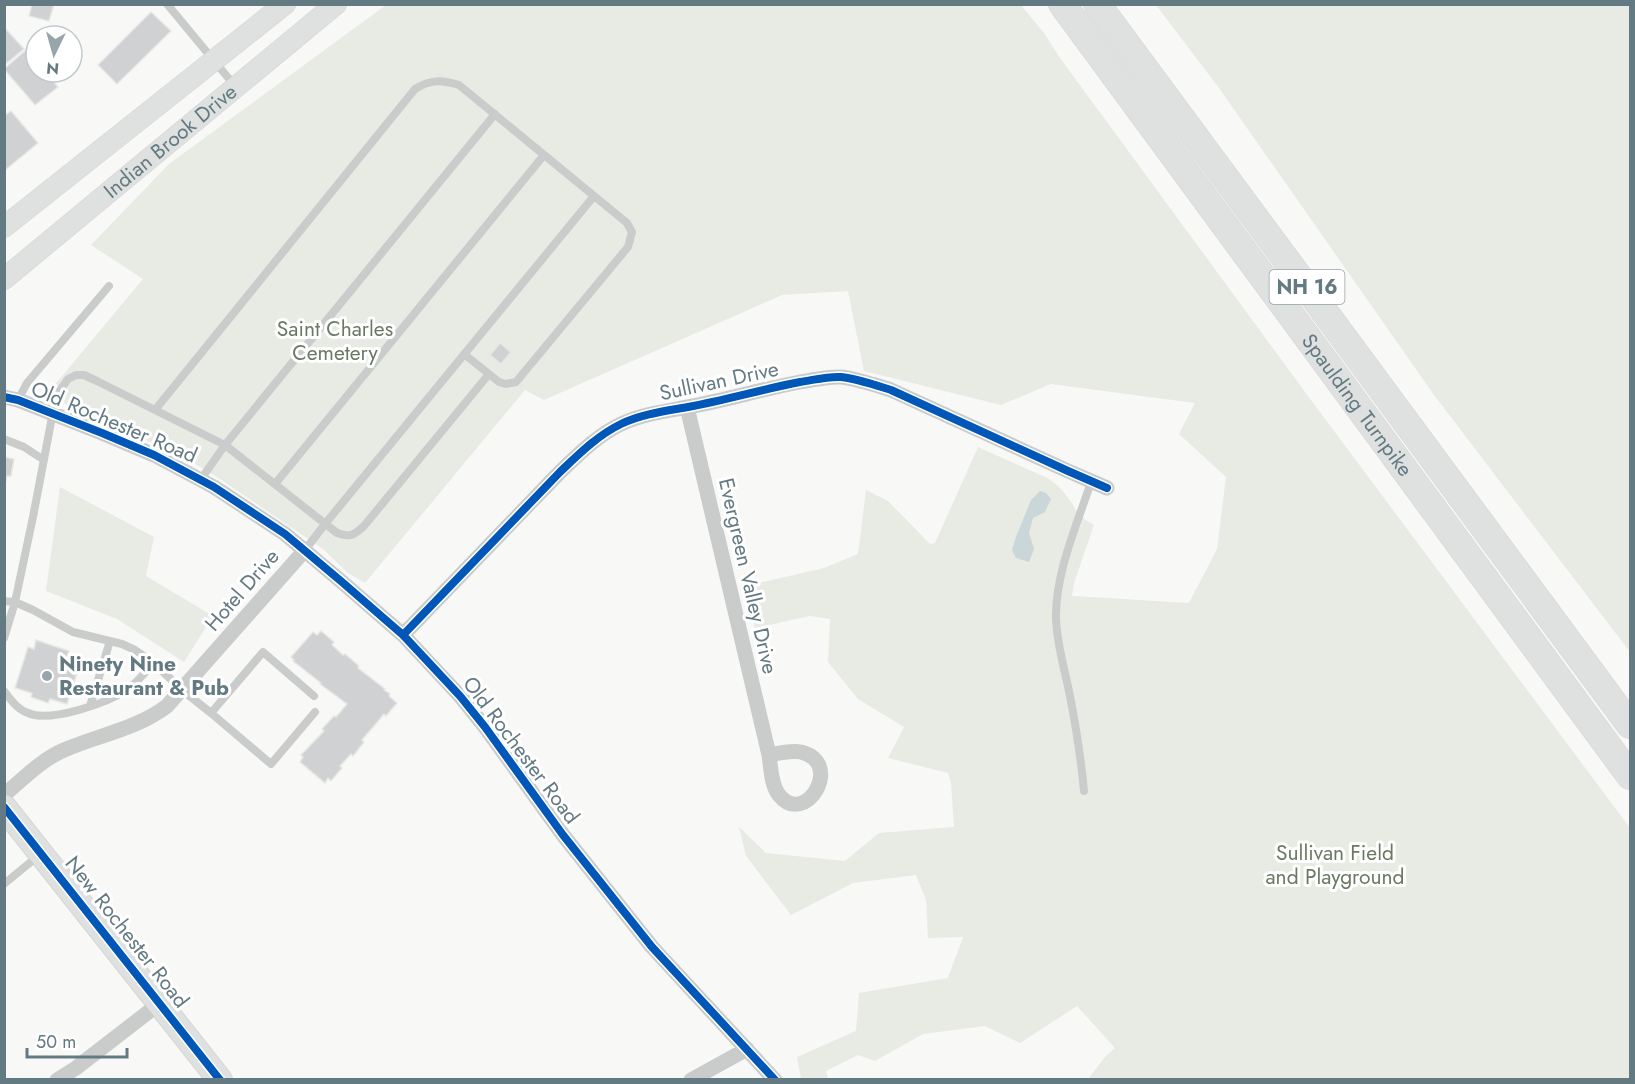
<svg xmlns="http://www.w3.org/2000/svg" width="1635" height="1084" font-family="Jost,sans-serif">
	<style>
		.green { fill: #e8eae4 }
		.water { fill: #cad6d7 }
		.building { fill: #cfd1d2; stroke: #e7e7e6; stroke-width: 1.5 }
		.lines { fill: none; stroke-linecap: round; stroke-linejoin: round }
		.secondary-casing { stroke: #d3d5d5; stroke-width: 22 }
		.primary-casing { stroke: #d4d5d5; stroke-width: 26 }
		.motorway-casing { stroke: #d4d5d5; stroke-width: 28 }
		.service { stroke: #cacccc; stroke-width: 8 }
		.minor { stroke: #cacccc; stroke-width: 15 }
		.secondary { stroke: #dfe0e0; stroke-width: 21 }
		.primary { stroke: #dfe0e0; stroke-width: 24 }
		.motorway { stroke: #dfe0e0; stroke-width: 27 }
		.cycleway-casing { stroke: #fff; stroke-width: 11 }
		.cycleway { stroke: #0057b8; stroke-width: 8 }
		.poi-dot { fill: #97a6ab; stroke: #fff; stroke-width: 2 }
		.labels { text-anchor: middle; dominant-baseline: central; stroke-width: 6; stroke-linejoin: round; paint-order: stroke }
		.shield { fill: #fff; stroke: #92a2a8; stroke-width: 1.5 }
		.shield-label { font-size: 20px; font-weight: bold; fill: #637a82 }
		.street-label { font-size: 21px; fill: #637a82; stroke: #fff }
		.park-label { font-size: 21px; fill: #6a7a62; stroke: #fff }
		.poi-label { font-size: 21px; font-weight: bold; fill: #637a82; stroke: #fff; text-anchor: start }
	</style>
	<rect width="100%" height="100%" fill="#f8f8f7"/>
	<!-- green -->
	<path class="green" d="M386 5H1021L1044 33 1060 58 1305 392 1630 828V1079H1088L1105 1057 1115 1048 1077 1006 1020 1043 985 1026 923 1034 875 1061 858 1055 826 1071 828 1079H801L797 1057 856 1031 859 993 948 978 963 937 928 938 926 900 916 875 853 883 791 915 746 856 739 827 766 853 845 861 879 833 954 827 951 782 948 773 888 758 904 727 858 699 828 662 830 619 810 616 755 628 745 586 824 568 858 554 866 490 888 501 930 544 935 543 978 447 1047 478C1055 483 1061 488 1066 495 1077 510 1077 516 1094 525L1074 583 1072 596 1189 603 1217 549 1226 477 1179 434 1195 403 1051 384 1001 405 864 371 848 291 782 295 544 400 525 390 365 583 348 573 323 549 220 479 192 462 114 425 69 406 48 393 143 279 91 245 169 164Z
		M1156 5H1630V652L1434 395 1219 88Z
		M60 487 154 537 146 576 213 616 184 662 117 619 46 591Z"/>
	<!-- water -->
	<path class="water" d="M1040 491 1046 493 1051 499 1045 512 1033 518 1029 533 1034 549 1029 562 1016 558 1012 550 1016 537 1031 500Z"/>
	<!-- building -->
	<path class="building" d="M32 4H54L49 21 29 16Z
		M151 12 171 31 117 84 98 65Z
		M4 27 24 49 7 63 4 59Z
		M26 50 36 61V72H45L58 87 35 105 4 69Z
		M11 111 38 143 4 171V116Z
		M500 343 511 352 501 364 490 355Z
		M4 457 14 459 11 476H7L4 490Z
		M321 631 334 642 332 645 343 655 345 654 359 666 358 668 385 689 384 690 390 694 389 696 397 703 386 716 384 714 362 740 364 742 353 756 351 754 340 766 342 768 331 781 328 778 325 783 300 762 303 757 301 755 324 731 322 729 334 716 336 717 347 704 320 684 321 683 293 661 294 660 291 657 313 632 317 635Z
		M36 640 69 651 66 659 80 664 67 704 50 699 48 703 31 697 32 693 15 688 28 647 34 649Z"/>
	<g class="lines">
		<!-- secondary casing -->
		<g class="secondary-casing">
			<g id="secondary">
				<path d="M4 227 285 4"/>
				<path id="s1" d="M4 279 336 4"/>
			</g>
		</g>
		<!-- primary casing -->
		<g class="primary-casing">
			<path id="primary" d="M4 807 220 1080"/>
		</g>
		<!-- motorway casing -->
		<g class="motorway-casing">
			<g id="motorway">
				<path id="s2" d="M1062 4 1630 776"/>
				<path d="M1097 4 1630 725"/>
			</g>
		</g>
		<!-- service -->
		<path class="service" d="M167 4 235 86
			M18 400 27 383 109 286
			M155 410 415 89C431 79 442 80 459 85L627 223 632 232 628 247 516 382 506 384 499 382 464 354
			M4 439 24 447 44 460
			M201 479 225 445 495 114
			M275 484 544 155
			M305 550 325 524 594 196
			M4 601 15 602 4 638
			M4 691C11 700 17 709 28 713 50 723 107 703 127 690 137 683 145 672 154 663
			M90 706 110 641
			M315 712 271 764 211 713 182 690 154 663 135 650 122 644 73 632 33 610 15 602 33 517 56 396 68 379 76 375H84L97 381 225 445 337 533C350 538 354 535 364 526L489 374
			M211 713 263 652 314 696
			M1084 791C1081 759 1076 727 1070 696 1065 671 1057 645 1056 619 1055 573 1077 525 1091 482
			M4 884 38 856"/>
		<!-- minor -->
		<path class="minor" d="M4 397 18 400 102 433 154 455 214 487 285 534 342 582 403 635 460 696 485 727 563 835 652 947 775 1080
			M687 407 769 755C771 768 771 785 779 795 805 828 845 763 801 752 791 750 779 753 769 755
			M403 635 560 472C579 454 598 435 621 424 642 414 666 411 688 407 726 400 763 389 800 382 814 380 828 376 841 377 858 379 875 385 891 390L1068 471 1107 488
			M4 795C23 779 41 760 64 750 98 735 137 729 167 706L305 550
			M57 1080 76 1068 160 1003
			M691 1080 747 1049"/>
		<!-- secondary -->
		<use href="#secondary" class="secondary"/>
		<!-- primary -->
		<use href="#primary" class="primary"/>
		<!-- motorway -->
		<use href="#motorway" class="motorway"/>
		<!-- cycleway casing -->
		<g class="cycleway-casing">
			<path id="cycleway" d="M4 397 18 400 102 433 154 455 214 487 285 534 342 582 403 635 460 696 485 727 563 835 652 947 775 1080
				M403 635 560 472C579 454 598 435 621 424 642 414 666 411 688 407 726 400 763 389 800 382 814 380 828 376 841 377 858 379 875 385 891 390L1068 471 1107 488
				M4 807 220 1080"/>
		</g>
		<!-- cycleway -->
		<use href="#cycleway" class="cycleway"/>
	</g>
	<!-- markers -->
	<circle class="poi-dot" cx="47" cy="676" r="6"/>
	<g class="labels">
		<!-- shield labels -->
		<rect class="shield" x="1269.5" y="270" width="75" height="34" rx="4.5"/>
		<g class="shield-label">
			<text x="1307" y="287">NH 16</text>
		</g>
		<!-- street labels -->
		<g class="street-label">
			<text stroke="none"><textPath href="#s1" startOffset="216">Indian Brook Drive</textPath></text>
			<text transform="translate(719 381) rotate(-12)">Sullivan Drive</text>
			<text stroke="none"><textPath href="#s2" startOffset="498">Spaulding Turnpike</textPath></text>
			<text transform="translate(114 422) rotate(23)">Old Rochester Road</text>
			<text transform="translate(748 576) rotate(77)">Evergreen Valley Drive</text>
			<text transform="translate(242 590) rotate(-49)">Hotel Drive</text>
			<text transform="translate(521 750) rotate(53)">Old Rochester Road</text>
			<text transform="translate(127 932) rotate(52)">New Rochester Road</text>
		</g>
		<!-- park labels -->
		<g class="park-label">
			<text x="335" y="329">Saint Charles<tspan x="335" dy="24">Cemetery</tspan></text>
			<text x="1335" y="853">Sullivan Field<tspan x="1335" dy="24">and Playground</tspan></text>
		</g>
		<!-- poi labels -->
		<g class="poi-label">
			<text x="59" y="664">Ninety Nine<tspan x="59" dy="24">Restaurant &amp; Pub</tspan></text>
		</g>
	</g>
	<!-- border -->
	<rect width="1635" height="1084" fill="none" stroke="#637a82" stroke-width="12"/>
	<!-- north arrow -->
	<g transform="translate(54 54) rotate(185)"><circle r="28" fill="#ffffff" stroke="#c1cacd" stroke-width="1.5"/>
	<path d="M0-4.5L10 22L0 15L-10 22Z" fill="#97a6ab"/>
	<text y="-9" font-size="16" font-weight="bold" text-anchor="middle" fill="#637a82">N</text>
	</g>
	<!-- scale -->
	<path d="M27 1048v9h100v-9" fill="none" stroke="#637a82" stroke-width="3"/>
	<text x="36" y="1048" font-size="18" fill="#637a82" stroke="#ffffff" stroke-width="4.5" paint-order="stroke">50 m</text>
</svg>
